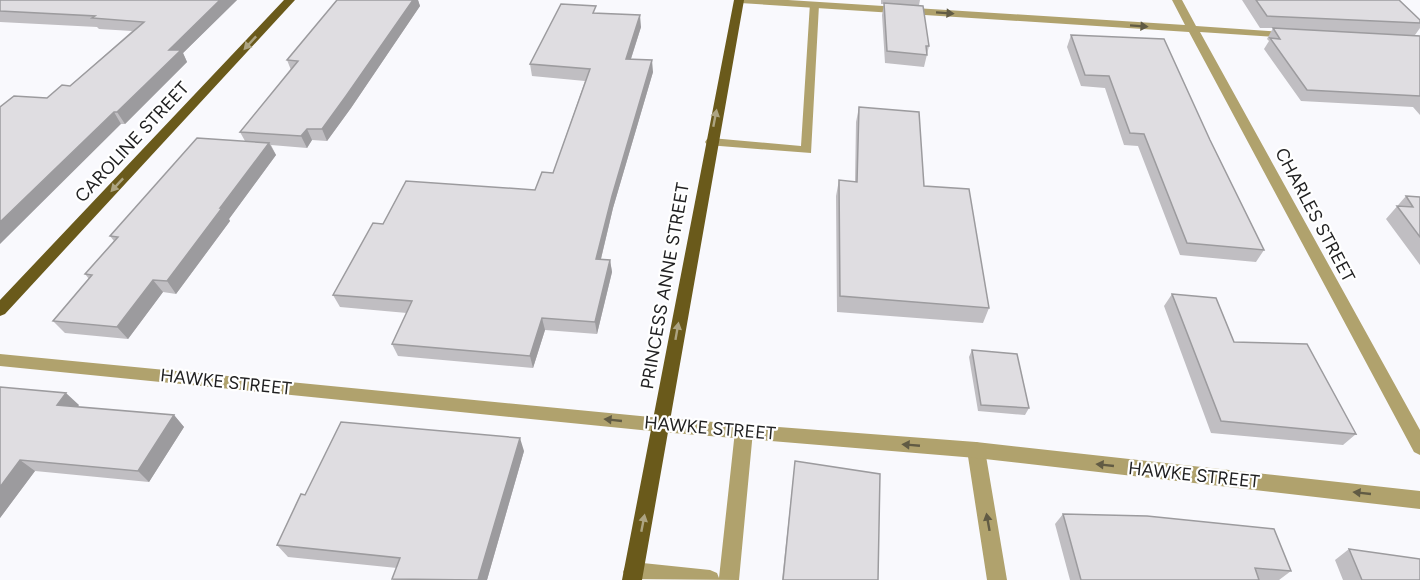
<svg xmlns="http://www.w3.org/2000/svg" width="1420" height="580" font-family="Figtree,sans-serif">
	<style>
		.lines { fill: none; stroke-linecap: round; stroke-linejoin: round }
		.lane { fill: #b0a26d; fill-rule: evenodd }
		.street { fill: #b0a26d; fill-rule: evenodd }
		.primary { fill: #6a5a1b; fill-rule: evenodd }
		.wall { fill: #c0bec2 }
		.shaded-wall { fill: #9c9b9e }
		.building { fill: #dfdde1; stroke: #9c9b9e; stroke-width: 1.5 }
		.oneway { fill: #615b44 }
		.oneway2 { fill: #ada482 }
		.labels { text-anchor: middle; dominant-baseline: central; stroke-width: 4.5; stroke-linejoin: round; paint-order: stroke }
		.street-label { font-size: 18px; fill: #212122; stroke: #fff }
	</style>
	<rect width="100%" height="100%" fill="#f9f9fd"/>
	<g class="lines">
		<!-- lane -->
		<path class="lane" d="M810 3 819 5 811 153 707 145 705 142 707 139 711 138 801 146Z
			M744 424 750 426 753 431 739 580 626 579 623 572 626 565 633 562 710 570 717 573 719 578 735 431 738 426Z
			M976 442 982 444 985 450 1007 580H987L967 450 970 444Z"/>
		<!-- street -->
		<path class="street" d="M735 0H788L1185 25 1172 0H1182L1196 26 1295 33 1296 35 1291 38 1200 32 1420 430V455L1414 452 1189 32 740 3Z
			M0 354 661 418 976 442 1420 491V509L976 458 661 432 0 366Z"/>
		<!-- primary -->
		<path class="primary" d="M284 0H295L5 314 0 316V300Z
			M734 0H744L642 580H622Z"/>
	</g>
	<!-- wall -->
	<path class="wall" d="M0 0H237L183 53 187 62 125 124H121L47 98 70 86 132 31 99 29 97 27 0 22Z
		M337 0H418L420 6 351 108 327 141 312 140 307 148 271 145 276 155 229 219 230 221 176 294 163 292 128 339 65 333 53 321 89 279 85 274 114 241 110 236 245 141 240 132 291 70 287 60Z
		M881 0H920L919 5 929 46 924 67 885 63 882 15 884 4H881Z
		M1242 0H1399L1420 23V28L1415 35 1420 36V115L1413 107 1301 101 1264 49 1269 41 1267 39 1273 28H1260Z
		M597 13 641 27 631 59 653 72 613 208 601 259 610 260 612 272 597 334 545 330 533 368 398 356 392 344 407 313 340 307 333 295 383 224 535 190 553 173 585 81 532 76 530 64Z
		M1071 35 1210 140 1264 250 1256 262 1180 255 1138 146 1124 145 1105 88 1081 86 1067 47Z
		M859 107 924 186 989 308 983 323 837 312 836 196 839 180 855 182 856 122Z
		M1406 196 1420 197V265L1386 219Z
		M1172 294 1234 342 1356 434 1343 445 1211 433 1164 306Z
		M972 350 1029 408 1025 415 978 411 969 357Z
		M0 387 79 405 77 407 174 415 184 427 149 482 35 471 0 518Z
		M524 451 487 580H393L397 568 288 557 277 545 305 495Z
		M795 461 878 580H782Z
		M1063 514 1291 571 1279 580H1070L1055 524Z
		M1349 549 1420 580H1343L1335 560Z"/>
	<!-- shaded-wall -->
	<path class="shaded-wall" d="M220 0H237L183 53 187 62 125 124 117 112 169 50Z
		M413 0H418L420 6 351 108 327 141 322 129Z
		M640 15 641 27 627 71 626 59Z
		M652 60 653 72 613 208 598 271 596 259 612 196Z
		M114 112 121 124 0 244V222Z
		M307 129 312 140 307 148 301 136Z
		M269 143 276 155 229 219 230 221 176 294 167 281 220 208Z
		M610 260 612 272 597 334 595 322Z
		M153 280 163 292 128 339 117 327Z
		M542 318 545 330 533 368 530 356Z
		M66 393 79 405 70 416 57 405Z
		M174 415 184 427 149 482 138 471Z
		M520 438 524 451 487 580H478Z
		M20 460 35 471 0 518V487Z"/>
	<!-- building -->
	<path class="building" d="M0 0H220L169 50H181L117 112H114L0 222V107L14 96 47 98 62 85 70 86 144 22 92 18 95 16 0 11Z
		M337 0H413L346 96 322 129H307L301 136 240 132 298 61 287 60Z
		M1256 0H1399L1420 20V23L1267 16Z
		M884 3 923 6 929 46H926L927 55 887 51Z
		M561 4 596 6 593 13 640 15 626 59 652 60 612 196 596 259 610 260 595 322 542 318 530 356 392 344 412 301 333 295 373 223 383 224 406 181 535 190 542 172 553 173 590 69 530 64Z
		M1273 28 1420 36V96L1307 90 1270 38 1280 39Z
		M1071 35 1164 39 1210 140 1264 250 1187 243 1144 134 1130 133 1109 76 1085 75Z
		M859 107 919 112 924 186 969 189 989 308 840 296 839 180 857 182Z
		M197 138 269 143 220 208H222L167 281 153 280 117 327 53 321 92 275 85 274 118 237 110 236Z
		M1406 196 1420 197V237L1397 206 1413 207Z
		M1172 294 1216 298 1234 342 1307 344 1356 434 1221 421Z
		M972 350 1017 354 1029 408 981 405Z
		M0 387 66 393 57 405 174 415 138 471 20 460 0 487Z
		M341 422 520 438 478 580 392 579 400 558 277 545 301 494 305 495Z
		M795 461 880 474 878 580H783Z
		M1063 514 1147 516 1274 529 1291 571 1255 568 1259 580H1081Z
		M1349 549 1420 559V580H1362Z"/>
	<!-- one-way arrows -->
	<defs><path id="oneway-solid" d="M-6-.8H1V-3.2L6.5 0L1 3.2V.8H-6Z" transform="scale(1.5)"/></defs>
	<g class="oneway">
		<use href="#oneway-solid" transform="translate(945 13) rotate(4)"/>
		<use href="#oneway-solid" transform="translate(1139 26) rotate(4)"/>
		<use href="#oneway-solid" transform="translate(613 420) rotate(-174)"/>
		<use href="#oneway-solid" transform="translate(911 445) rotate(-175)"/>
		<use href="#oneway-solid" transform="translate(1105 465) rotate(-174)"/>
		<use href="#oneway-solid" transform="translate(1362 493) rotate(-174)"/>
		<use href="#oneway-solid" transform="translate(988 522) rotate(-100)"/>
	</g>
	<g class="oneway2">
		<use href="#oneway-solid" transform="translate(250 43) rotate(133)"/>
		<use href="#oneway-solid" transform="translate(715 118) rotate(-79)"/>
		<use href="#oneway-solid" transform="translate(117 185) rotate(133)"/>
		<use href="#oneway-solid" transform="translate(677 331) rotate(-80)"/>
		<use href="#oneway-solid" transform="translate(643 523) rotate(-79)"/>
	</g>
	<g class="labels">
		<!-- street labels -->
		<g class="street-label">
			<text transform="translate(132 142) rotate(-47)">CAROLINE STREET</text>
			<text transform="translate(1315 215) rotate(62)">CHARLES STREET</text>
			<text transform="translate(665 286) rotate(-80)">PRINCESS ANNE STREET</text>
			<text transform="translate(226 382) rotate(6)">HAWKE STREET</text>
			<text transform="translate(710 428) rotate(5)">HAWKE STREET</text>
			<text transform="translate(1194 475) rotate(6)">HAWKE STREET</text>
		</g>
	</g>
</svg>
